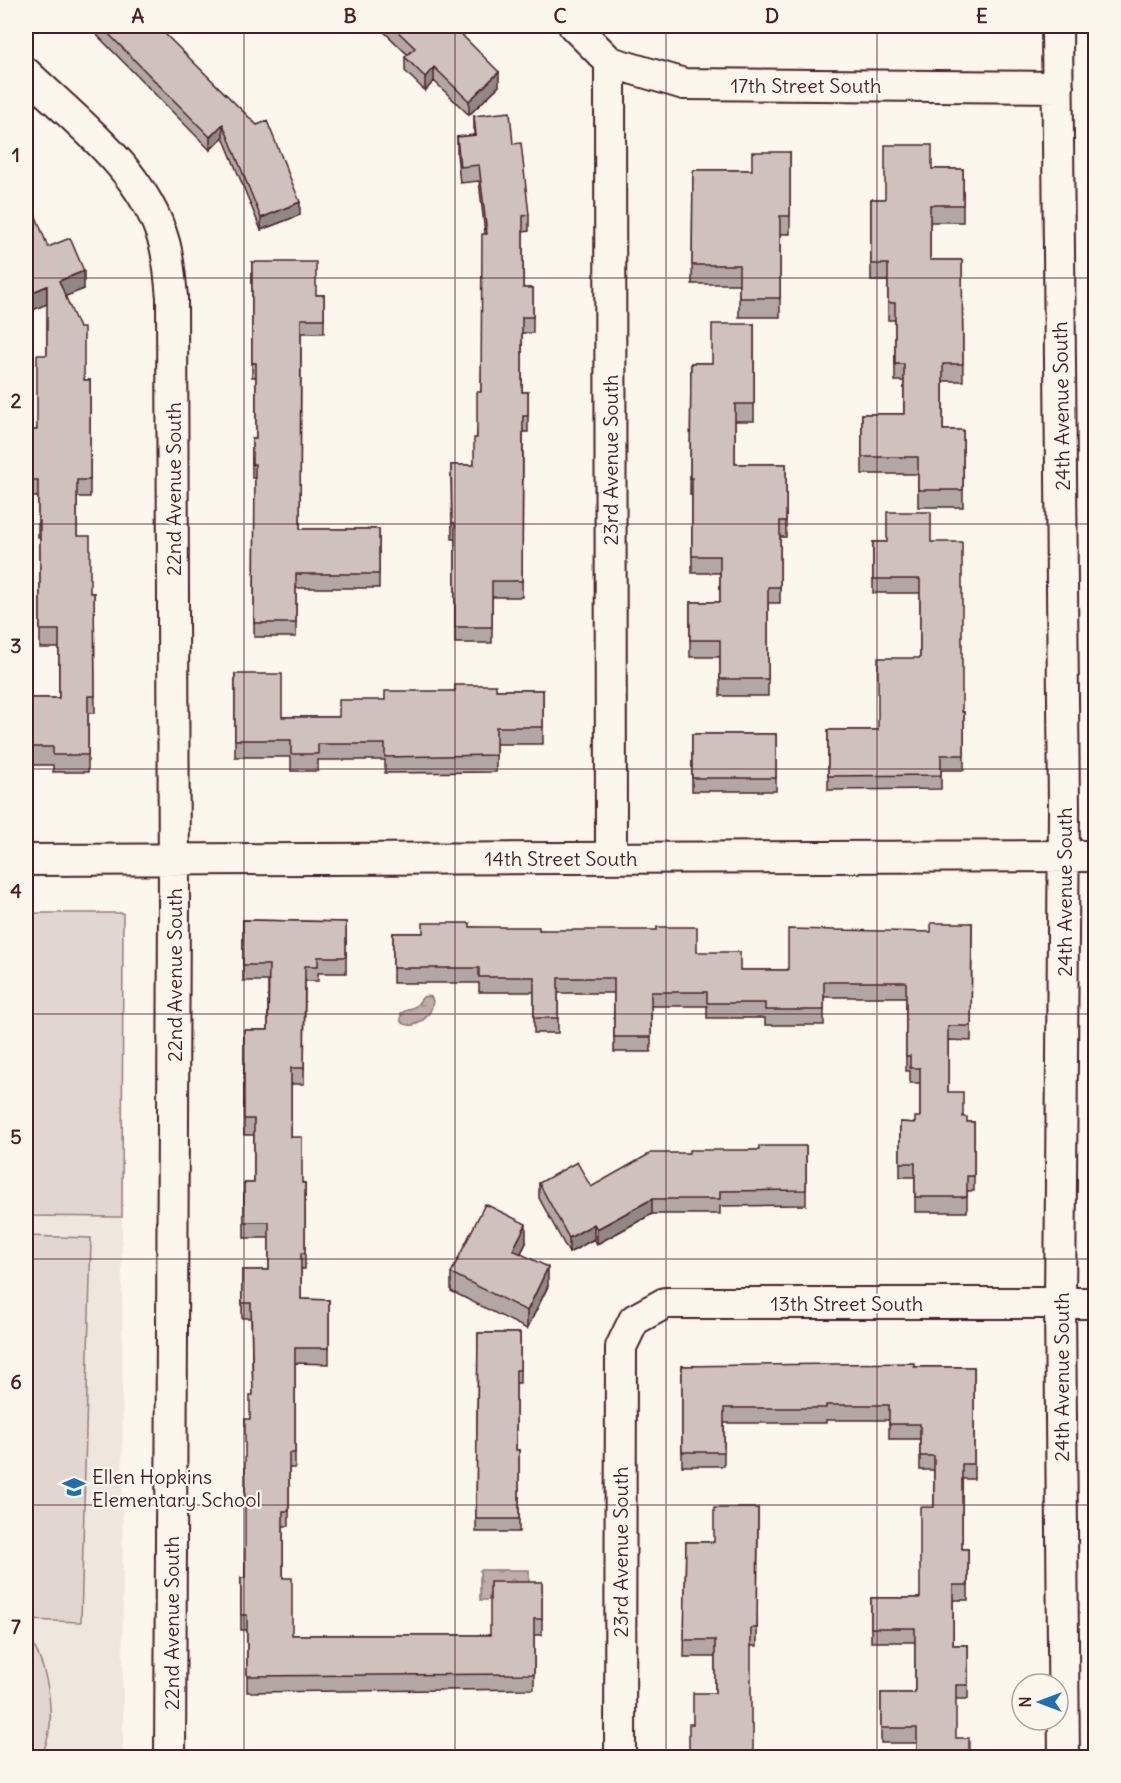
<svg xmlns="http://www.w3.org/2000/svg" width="1121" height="1783" font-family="Delius,sans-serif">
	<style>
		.built { fill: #eee7de }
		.green { fill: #e2d7d0; stroke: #967b7e; stroke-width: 1.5 }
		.water { fill: url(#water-ripples); stroke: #907477; stroke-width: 1.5 }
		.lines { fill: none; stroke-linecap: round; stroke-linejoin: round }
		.minor-casing { stroke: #4a1f2b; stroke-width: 34 }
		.minor { stroke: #fbf7ec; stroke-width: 30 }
		.wall { fill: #b2a7a2; stroke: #4a1f2b; stroke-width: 1.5 }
		.shaded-wall { fill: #918884; stroke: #4a1f2b; stroke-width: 1.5 }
		.building { fill: #cfc2bc; stroke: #4a1f2b; stroke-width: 1.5 }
		.grid { fill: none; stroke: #4a1f2b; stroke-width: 1.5; stroke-opacity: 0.55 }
		.labels { text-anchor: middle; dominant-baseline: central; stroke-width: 4.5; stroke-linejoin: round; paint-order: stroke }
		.street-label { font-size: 20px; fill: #4a1f2b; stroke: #fbf7ec }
		.poi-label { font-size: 20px; fill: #4a1f2b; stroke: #fbf7ec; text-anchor: start }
		.neatline { fill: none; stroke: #4a1f2b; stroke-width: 2 }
		.grid-label { font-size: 20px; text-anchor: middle; font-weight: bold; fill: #4a1f2b }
	</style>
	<defs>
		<pattern id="water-ripples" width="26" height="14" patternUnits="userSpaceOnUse" patternTransform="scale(1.5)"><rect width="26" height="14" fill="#bfadaa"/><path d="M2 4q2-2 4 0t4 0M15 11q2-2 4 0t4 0" fill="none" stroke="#9d8c8b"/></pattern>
	</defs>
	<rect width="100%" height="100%" fill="#fbf7ec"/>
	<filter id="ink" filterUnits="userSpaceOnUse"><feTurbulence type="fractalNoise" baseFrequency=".0167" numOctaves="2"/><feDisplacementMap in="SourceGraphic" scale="12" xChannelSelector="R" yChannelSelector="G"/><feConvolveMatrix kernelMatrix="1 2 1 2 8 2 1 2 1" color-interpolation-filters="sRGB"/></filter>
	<g filter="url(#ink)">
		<!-- built -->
		<path class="built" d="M26 1216 122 1217 123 1757 26 1758Z"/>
		<!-- green -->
		<path class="green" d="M26 913H123L122 1217 26 1216Z
			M26 1236 91 1238 81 1622 26 1620Z
			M26 1633C44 1658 52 1694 50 1726 49 1736 45 1747 42 1757H26Z"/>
		<!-- water -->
		<path class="water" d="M427 996 431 997 433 1001C432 1016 415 1032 401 1022V1013L416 1006 423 997Z
			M480 1570H529V1594H489V1600H480Z"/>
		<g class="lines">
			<!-- minor casing -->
			<g class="minor-casing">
				<path id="minor" d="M574 26 610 62 684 84 1058 87
					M1057 26 1064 811 1060 1303 1064 1758
					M610 62 611 858
					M26 73C77 122 144 171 164 242 169 259 170 279 172 297L174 904 170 1758
					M26 860 1096 856
					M620 1758 621 1347 634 1320 665 1303H1096"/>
			</g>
			<!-- minor -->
			<use href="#minor" class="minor"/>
		</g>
		<!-- wall -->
		<path class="wall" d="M88 26H157L300 215 261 230 223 137 210 150Z
			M378 26H453L499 86 469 115 434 81 425 91 405 71V57L408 55Z
			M474 116 513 144 529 215V231L523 232V288H533V333H522V392H528V432H523L522 597H492V643H455V539H452L451 465H474L481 392 485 234 479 181 460 183 457 154V137L474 135Z
			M790 152V234H780V317H739V284H692L693 170H752Z
			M932 169H963V222H930V260H962L963 381H943V430H963V507H918V474H862V414H904V381H895V320H888V281H871V199H885Z
			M48 247 84 289 65 296 84 380H90V497H77V536L90 593H94L95 713H88V772H53V765H26V698H59V648H40V538H38V497H26V430H37L47 355Z
			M252 262 316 295H324V333H301L300 529H379V588H296V637H254L255 478H252V439H256V377H252Z
			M754 324V421H735V464H786V537H780V603H768V696H720V657H690V602H720V573H692V495H690L691 363H712Z
			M873 542H931L962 712H964V770H941V789L828 790V730H878L920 658V593H873Z
			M235 674 282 717H339L385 700 455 691 496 690H543V744H496V772L385 773V760H318V771H291V757H235Z
			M692 734H776V791H692Z
			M243 920 346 922V973H318V981H305L304 1084H291V1137L302 1183H305V1269H301V1299L329 1300V1364L295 1363V1468H289V1526H283V1578L292 1635H490L542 1582V1635H534V1689L247 1692V1630H241V1578H245L250 1419 253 1395 251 1318H242V1270H269V1238H244V1183H254V1135H244V1030H268V981H243Z
			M972 923 971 1041 948 1040V1092L963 1117 967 1122H974V1191H967V1212H915V1177H900V1122L915 1123 920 1117V1083H910V1071H906V997H824V1025H765V1018H707V1006H651V1052H614V993H558V1033H534V992H479V983H393V933H423L470 927 539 930 697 952 740 970H788L931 932Z
			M806 1146V1205L720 1206V1214H652L597 1244 594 1239 569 1253 539 1198V1183L591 1187 689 1153 759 1150Z
			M526 1243 521 1253 548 1286 527 1329 451 1291V1273Z
			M478 1333H520V1383H516V1450H519V1532H476Z
			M682 1366 974 1367V1479H962V1549H968V1600H953V1645H968V1699H956L917 1743H881V1693H915V1642H871V1598H920L934 1507V1470H920V1439H889V1420H826V1423H724V1466H682Z
			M758 1508 757 1646H751L693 1724 715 1693V1657H684L686 1542H714Z"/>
		<!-- shaded-wall -->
		<path class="shaded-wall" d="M434 67V81L425 91V77Z
			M499 72V86L469 115V101Z
			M223 124V137L210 150V137Z
			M300 202V215L261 230V218Z
			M84 271V289L59 299V281Z
			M47 286V304L26 313V295Z
			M652 1199V1214L597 1244V1229Z
			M526 1224V1243L513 1268V1250Z
			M594 1224V1239L569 1253V1238Z
			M548 1267V1286L527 1329V1311Z"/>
		<!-- building -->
		<path class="building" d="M101 26H157L257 125 267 121 300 202 261 218 223 124 210 137Z
			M392 26H453L499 72 469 101 434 67 425 77 405 57 415 48Z
			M510 112 513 144 521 143 529 215 523 216V288H533V317H522V392H528V416H523L522 581H492V627H455V523H452L451 465H474V438H477V392H481L482 234H487L479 165 460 167 457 137 476 135 474 116Z
			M885 145H932V169H963V205H930V260H962L963 364H943V430H963V490H918V457H862V414H904V364H895V303H888V264H871V199H885Z
			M752 152H790V216H780V298H739V265H692L693 170H752Z
			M30 201 48 247 70 238 84 271 59 281 79 328H84V380H90V480H77V536H90V593H94L95 696H88V755H53V747H26V698H59V630H40V521H38V480H26V430H37V355H47V286L26 295V203Z
			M252 262H316V295H324V319H301L300 529H379V574H296V623H254L255 464H252V439H256V363H252Z
			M712 324H754V404H735V464H786V521H780V587H768V679H720V640H690V602H720V556H692V478H690L691 363H712Z
			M887 512H931V542H962V712H964V755H941V775L828 776V730H878V658H920V579H873V542H887Z
			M235 674H282V717H339V700H385V691H455V685H496V690H543V727H496V755L385 757V744H318V754H291V740H235Z
			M692 734H776V778H692Z
			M243 920 346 922V957H318V966H305L304 1068H291V1137H302V1183H305V1253H301V1299L329 1300V1348H295V1453H289V1511H283V1578H292V1635H490V1582H542V1619H534V1674L247 1676V1615H241V1578H245V1419H250V1395H253L251 1303H242V1270H269V1222H244V1183H254V1119H244V1030H268L269 965H243Z
			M423 923H470V927H539V930H657V927H697V952H740V970H788V929L931 932V923H972L971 1026H948V1092H963V1117H967V1122H974V1176H967V1197H915V1163H900V1122L915 1123V1117H920V1068H910V1056H906V982H824V1010H765V1003H707V992H651V1037H614V978H558V1018H534V977H479V968H393V933H423Z
			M759 1146H806V1190L720 1191V1199H652L597 1229 594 1224 569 1238 539 1183 577 1162 591 1187 651 1153H689V1150H759Z
			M485 1204 526 1224 513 1250 548 1267 527 1311 451 1273Z
			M478 1333H520V1370H516V1450H519V1519H476Z
			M914 1363V1367H974V1464H962V1549H968V1585H953V1645H968V1685H956V1738H969V1758H917V1728H881V1693H915V1628H871V1598H920V1507H934V1456H920V1424H889V1405H826V1408H724V1452H682V1366Z
			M714 1508H758L757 1628H751V1724H753V1758H689V1724H693V1693H715V1640H684L686 1542H714Z"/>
	</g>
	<!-- grid -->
	<path class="grid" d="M244 26V1758M455 26V1758M666 26V1758M877 26V1758M26 278H1096M26 524H1096M26 769H1096M26 1014H1096M26 1259H1096M26 1505H1096"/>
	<!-- icons -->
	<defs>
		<g id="school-bare" transform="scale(1.8)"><path d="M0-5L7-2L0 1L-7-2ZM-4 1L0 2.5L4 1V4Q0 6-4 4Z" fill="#1f6fb2" stroke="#fbf7ec" stroke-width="2.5" paint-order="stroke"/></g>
	</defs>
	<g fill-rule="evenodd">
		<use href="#school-bare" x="74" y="1487"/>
	</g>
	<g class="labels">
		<!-- street labels -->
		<g class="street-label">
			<text x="806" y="85">17th Street South</text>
			<text transform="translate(1061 406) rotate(-91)">24th Avenue South</text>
			<text transform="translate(610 460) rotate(-90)">23rd Avenue South</text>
			<text transform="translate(173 489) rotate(-90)">22nd Avenue South</text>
			<text x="561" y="858">14th Street South</text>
			<text transform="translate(1064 892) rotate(-90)">24th Avenue South</text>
			<text transform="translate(174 975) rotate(-90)">22nd Avenue South</text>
			<text x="847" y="1303">13th Street South</text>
			<text transform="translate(1061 1377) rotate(-90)">24th Avenue South</text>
			<text transform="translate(620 1552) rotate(-90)">23rd Avenue South</text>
			<text transform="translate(171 1623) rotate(-90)">22nd Avenue South</text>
		</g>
		<!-- poi labels -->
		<g class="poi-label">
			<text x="92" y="1476">Ellen Hopkins<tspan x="92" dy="23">Elementary School</tspan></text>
		</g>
	</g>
	<!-- margin -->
	<rect width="1121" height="1783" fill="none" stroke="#fbf7ec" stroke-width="66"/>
	<!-- north arrow -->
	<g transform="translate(1040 1702) rotate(270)"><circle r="28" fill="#fbf7ec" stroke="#b4a19f" stroke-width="1.5"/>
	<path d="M0-4.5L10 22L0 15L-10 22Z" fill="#1f6fb2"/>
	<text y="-9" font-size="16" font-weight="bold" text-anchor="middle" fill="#4a1f2b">N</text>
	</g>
	<rect x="33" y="33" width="1055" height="1717" class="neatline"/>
	<g class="grid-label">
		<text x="138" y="23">A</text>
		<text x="350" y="23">B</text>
		<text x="560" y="23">C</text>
		<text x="772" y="23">D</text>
		<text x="982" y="23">E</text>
		<text x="16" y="162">1</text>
		<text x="16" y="408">2</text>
		<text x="16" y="653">3</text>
		<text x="16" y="898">4</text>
		<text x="16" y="1144">5</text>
		<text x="16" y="1389">6</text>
		<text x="16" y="1634">7</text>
	</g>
</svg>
